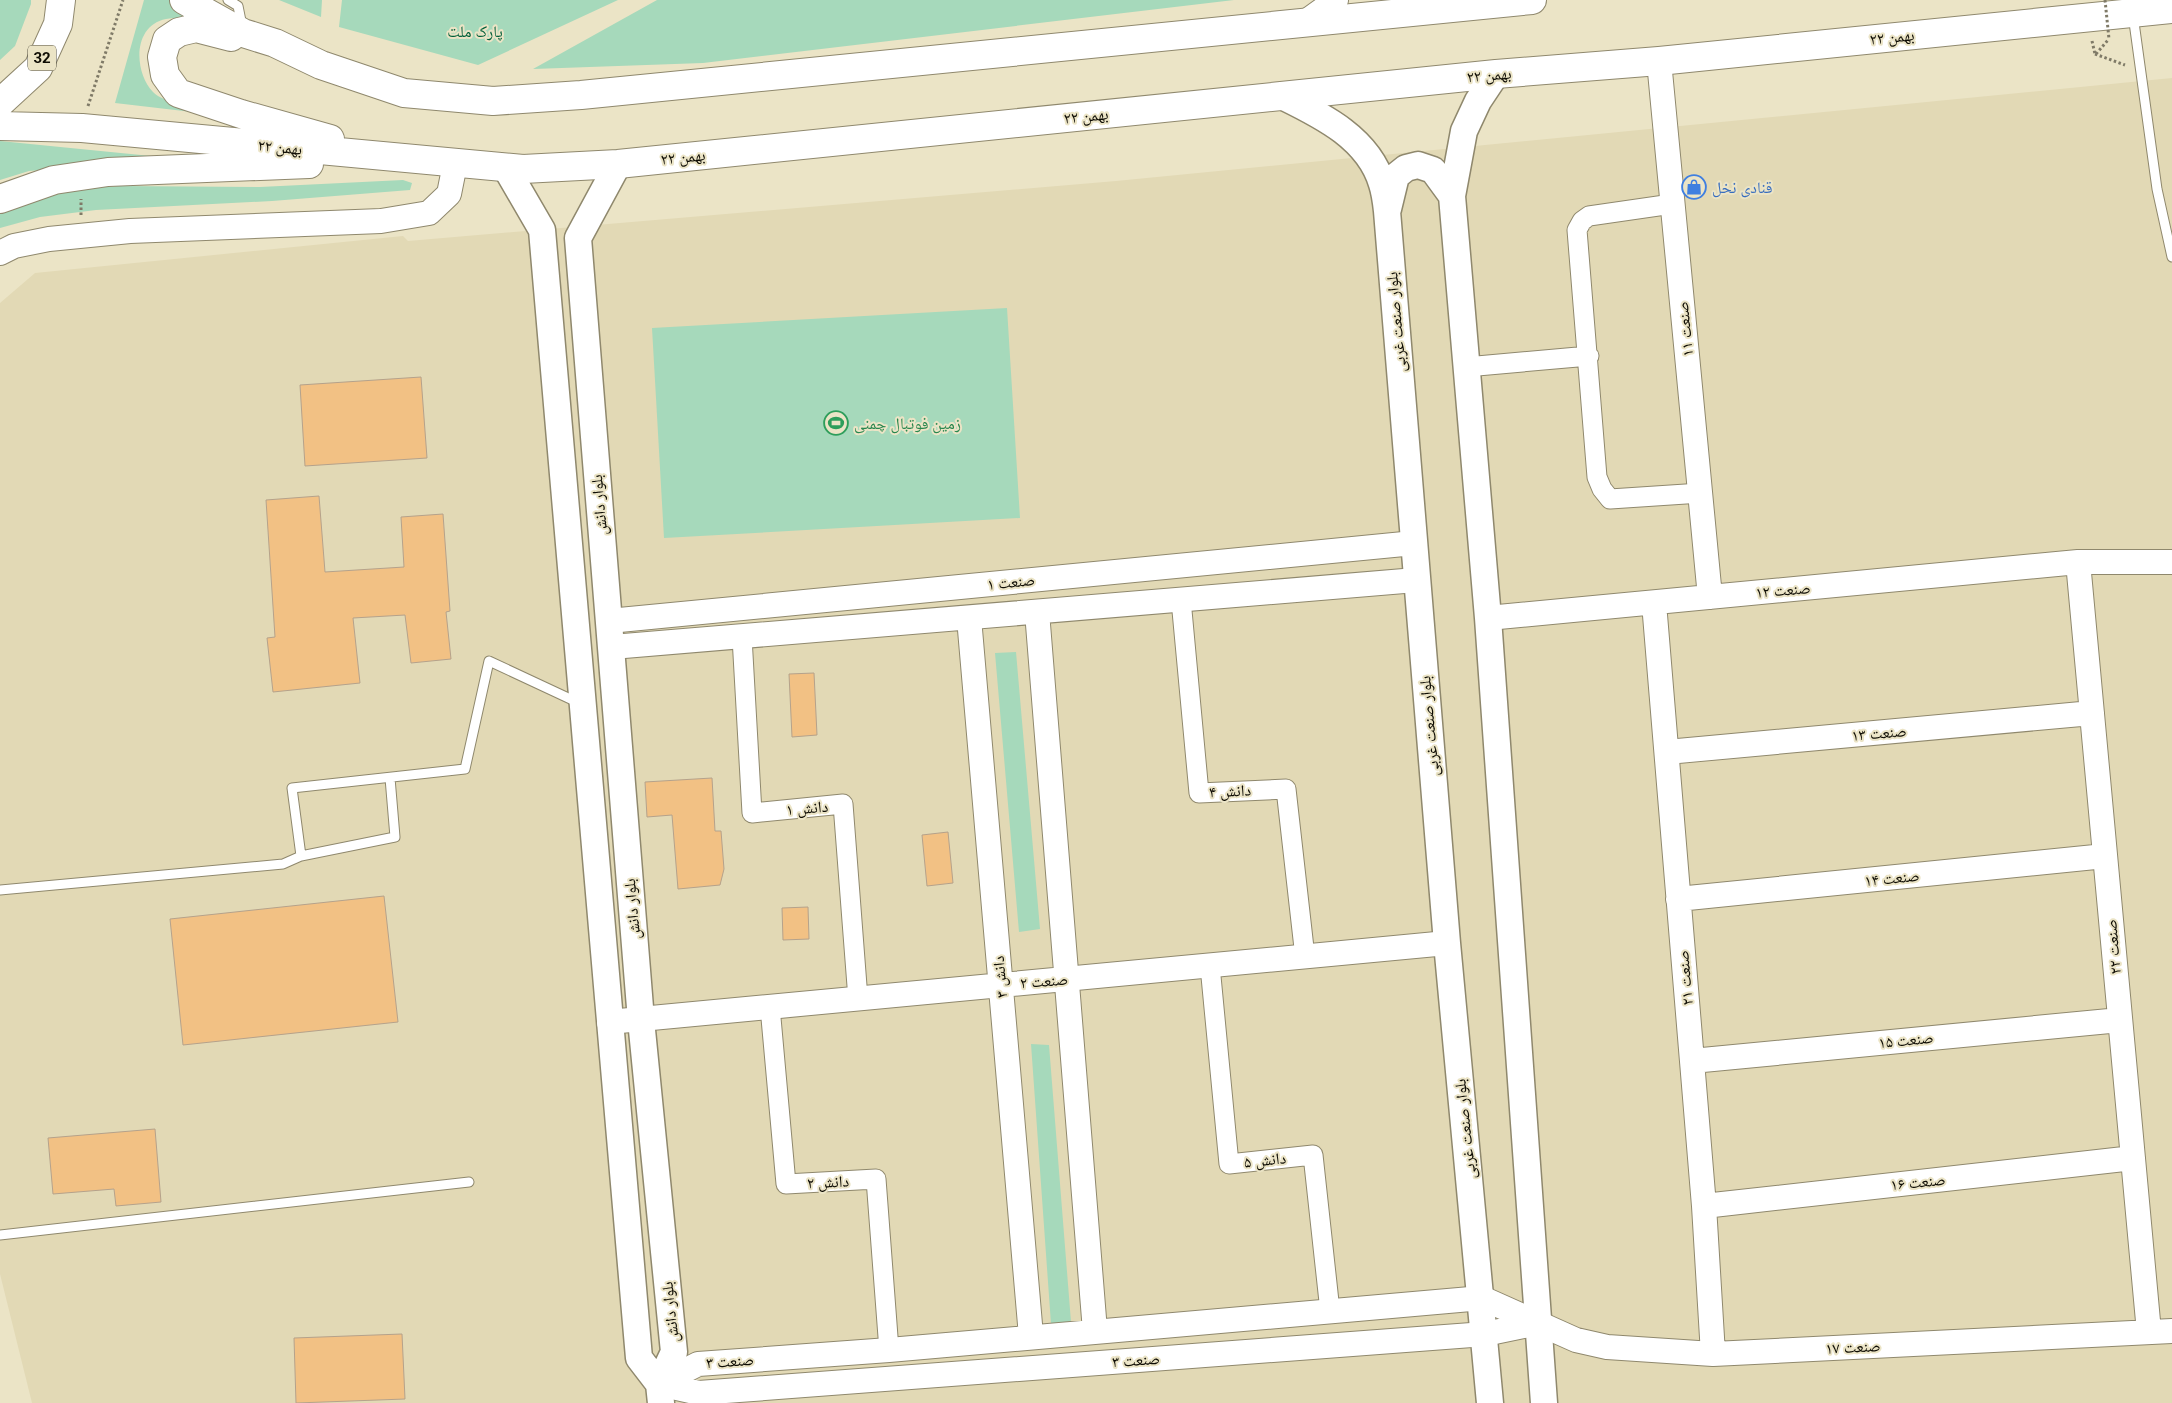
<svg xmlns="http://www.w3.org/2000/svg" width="2172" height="1403" font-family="Roboto,'Noto Naskh Arabic',sans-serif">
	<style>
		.built { fill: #e2d9b5 }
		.green { fill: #a6d9bb }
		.building { fill: #f2c184; stroke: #b5a28b }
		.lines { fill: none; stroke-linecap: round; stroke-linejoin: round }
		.service-casing { stroke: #8f886d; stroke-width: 11 }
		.minor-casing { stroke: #8f886d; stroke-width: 21 }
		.tertiary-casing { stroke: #8f886d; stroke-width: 26 }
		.secondary-casing { stroke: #8f886d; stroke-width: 29 }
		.trunk-casing { stroke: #8f886d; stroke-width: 30 }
		.path { stroke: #7f7a67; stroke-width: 3; stroke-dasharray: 2.5 2.5; stroke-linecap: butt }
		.service { stroke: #fff; stroke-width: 9 }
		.minor { stroke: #fff; stroke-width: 19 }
		.tertiary { stroke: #fff; stroke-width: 24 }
		.secondary { stroke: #fff; stroke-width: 26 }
		.trunk { stroke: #fff; stroke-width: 28 }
		.path-bridge { stroke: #7f7a67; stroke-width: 3; stroke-dasharray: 2.5 2.5; stroke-linecap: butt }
		.labels { text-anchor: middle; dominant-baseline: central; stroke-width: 4; stroke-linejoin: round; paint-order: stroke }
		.shield { fill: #ebe4c6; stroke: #504d3e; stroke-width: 1 }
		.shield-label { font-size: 15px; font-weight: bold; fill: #0e0c04 }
		.park-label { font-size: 16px; fill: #005f39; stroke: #ebe4c6 }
		.street-label { font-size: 16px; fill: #0e0c04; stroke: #ebe4c6 }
		.shop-label { font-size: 16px; fill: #366cbe; stroke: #ebe4c6; text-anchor: start }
		.leisure-label { font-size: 16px; fill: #27864d; stroke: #ebe4c6; text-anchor: start }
	</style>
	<rect width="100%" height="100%" fill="#ebe4c6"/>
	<!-- built -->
	<path class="built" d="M2172 78V1403H32L0 1274V303L35 273 403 236 408 241 1116 181Z"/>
	<!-- green -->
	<path class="green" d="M0 0H31V4L15 46 0 60Z
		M144 0H172L227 28C208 24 186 15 166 19 132 26 134 72 153 92 163 103 202 110 218 115L115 103Z
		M279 0H322L321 17Z
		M342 0H618L478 65 339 27Z
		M657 0H1234L703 63 533 69Z
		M0 141 181 159 29 171 0 180Z
		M403 180 412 183 410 190 272 201 96 210 40 217 0 228V209L48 191 118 186 260 187Z
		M1007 308 1020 518 664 538 652 328Z
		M1016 652 1040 929 1019 932 995 653Z
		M1031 1044 1049 1045 1071 1322 1051 1324Z"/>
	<!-- building -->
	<path class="building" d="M421 377 427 458 305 466 300 385Z
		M319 496 325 572 404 567 401 517 443 514 450 611 446 612 451 659 411 663 405 615 353 618 360 683 273 692 267 638 275 637 266 500Z
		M814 673 817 735 792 737 789 674Z
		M712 778 715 831H721L724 869 720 885 678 889 672 815 647 817 645 782Z
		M948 832 953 883 927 886 922 835Z
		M384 896 398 1022 183 1045 170 919Z
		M808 907 809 939 783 940 782 908Z
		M155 1129 161 1202 116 1206 114 1189 53 1194 48 1138Z
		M402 1334 405 1399 296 1403 294 1338Z"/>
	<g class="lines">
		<!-- service casing -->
		<g class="service-casing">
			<path id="service" d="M228 0 238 6 242 26
				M2133 15 2157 189 2172 257
				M390 778 395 837 301 856 292 788 465 769 489 661 579 703
				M0 890 283 864 301 856
				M0 1235 469 1182"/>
		</g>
		<!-- minor casing -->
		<g class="minor-casing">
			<path id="minor" d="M1672 204 1589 216 1582 221 1577 230 1597 477 1602 489 1610 499 1701 493
				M1466 367 1589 356
				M1181 600 1199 793 1286 789 1305 957
				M742 637 752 813 843 804 858 999
				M1210 966 1229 1164 1313 1155 1330 1311
				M770 1007 786 1184 876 1179 889 1350"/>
		</g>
		<!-- tertiary casing -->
		<g class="tertiary-casing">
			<path id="tertiary" d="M1304 23 1336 0
				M1659 61 1710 597
				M0 253 14 246 49 239 130 231 381 221 429 213 449 194 455 164
				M2078 562 2149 1332
				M1654 603 1704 1206 1713 1354
				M1037 612 1095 1331
				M969 618 1031 1336
				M1488 618 2078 562H2172
				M609 621 1414 543
				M612 647 1416 580
				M1667 752 2092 713
				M1678 899 2105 856
				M609 1022 1447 943
				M1692 1061 2120 1020
				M1704 1206 2133 1158
				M659 1384 698 1364 889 1350 1482 1298 1576 1340 1607 1347 1713 1354 2172 1331
				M659 1384 699 1393 1485 1334 1538 1323"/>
		</g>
		<!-- secondary casing -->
		<g class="secondary-casing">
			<path id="secondary" d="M1496 74 1478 101 1464 131 1452 196 1488 618 1544 1403
				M1284 97C1323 116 1369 139 1382 184 1385 193 1386 202 1387 211L1447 943 1490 1403
				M618 164 578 238 641 1020 674 1352 659 1384 661 1403
				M506 168 542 230 639 1358 659 1384
				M1388 209 1396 176 1406 168 1418 165 1433 170 1452 196"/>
		</g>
		<!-- trunk casing -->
		<g class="trunk-casing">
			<path id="trunk" d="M184 0 243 33 275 43 321 65 404 93 493 101 581 95 1532 0
				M231 37 196 28 179 32 167 40 162 57 165 75 178 93 241 114 330 139
				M0 103 38 68 58 24 61 0
				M0 126 82 128 523 169 618 164 1496 74 1659 61 2172 9
				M0 199 54 180 108 172 309 164"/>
		</g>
		<!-- path -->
		<path class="path" d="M2092 41 2095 54
			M2095 54 2125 65
			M2096 54 2108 40
			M88 106 123 0
			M81 215V199"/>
		<!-- service -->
		<use href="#service" class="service"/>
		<!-- minor -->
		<use href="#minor" class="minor"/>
		<!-- tertiary -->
		<use href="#tertiary" class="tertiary"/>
		<!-- secondary -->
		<use href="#secondary" class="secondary"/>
		<!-- trunk -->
		<use href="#trunk" class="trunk"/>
		<!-- path-bridge -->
		<path class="path-bridge" d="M2105 0 2109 39"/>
	</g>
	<!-- icons -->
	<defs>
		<g id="shop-ring" transform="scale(1.25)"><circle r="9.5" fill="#ebe4c6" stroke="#3f7fe0" stroke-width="1.5"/><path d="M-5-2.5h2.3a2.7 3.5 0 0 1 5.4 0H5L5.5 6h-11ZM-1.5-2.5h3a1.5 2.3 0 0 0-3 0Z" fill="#3f7fe0"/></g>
		<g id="stadium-ring" transform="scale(1.25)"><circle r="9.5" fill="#ebe4c6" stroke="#2e9e5b" stroke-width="1.5"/><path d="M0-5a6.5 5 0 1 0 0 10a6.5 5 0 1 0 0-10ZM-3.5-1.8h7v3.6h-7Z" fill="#2e9e5b"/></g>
	</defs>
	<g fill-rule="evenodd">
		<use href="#shop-ring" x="1694" y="187"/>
		<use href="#stadium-ring" x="836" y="423"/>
	</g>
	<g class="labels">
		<!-- shield labels -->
		<rect class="shield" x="28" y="45.5" width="28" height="25" rx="4"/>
		<g class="shield-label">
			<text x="42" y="58">32</text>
		</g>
		<!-- park labels -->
		<g class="park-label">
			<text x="475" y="31">پارک ملت</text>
		</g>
		<!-- street labels -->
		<g class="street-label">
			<text transform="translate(1892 37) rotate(-6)">۲۲ بهمن</text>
			<text transform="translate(1489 75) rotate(-5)">۲۲ بهمن</text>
			<text transform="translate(1086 116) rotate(-6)">۲۲ بهمن</text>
			<text transform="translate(280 147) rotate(6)">۲۲ بهمن</text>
			<text transform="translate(683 157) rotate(-6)">۲۲ بهمن</text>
			<text transform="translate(1396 322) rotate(-95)">بلوار صنعت غربی</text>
			<text transform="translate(1685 329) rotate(-96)">صنعت ۱۱</text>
			<text transform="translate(599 505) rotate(-95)">بلوار دانش</text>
			<text transform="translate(1011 582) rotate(-6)">صنعت ۱</text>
			<text transform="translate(1783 590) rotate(-5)">صنعت ۱۲</text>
			<text transform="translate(1429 726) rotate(-95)">بلوار صنعت غربی</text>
			<text transform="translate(1879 733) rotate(-5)">صنعت ۱۳</text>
			<text transform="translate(1230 791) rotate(-3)">دانش ۴</text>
			<text transform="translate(807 808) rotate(-5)">دانش ۱</text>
			<text transform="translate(1892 878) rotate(-6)">صنعت ۱۴</text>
			<text transform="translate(632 909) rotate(-95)">بلوار دانش</text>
			<text transform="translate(2113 947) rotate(-95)">صنعت ۲۲</text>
			<text transform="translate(1000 977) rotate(-95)">دانش ۳</text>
			<text transform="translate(1685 978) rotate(-95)">صنعت ۲۱</text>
			<text transform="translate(1044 981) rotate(-5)">صنعت ۲</text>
			<text transform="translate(1906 1040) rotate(-6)">صنعت ۱۵</text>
			<text transform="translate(1465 1129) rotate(-96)">بلوار صنعت غربی</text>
			<text transform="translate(1265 1160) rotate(-6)">دانش ۵</text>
			<text transform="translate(828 1182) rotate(-3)">دانش ۲</text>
			<text transform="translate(1918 1182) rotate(-6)">صنعت ۱۶</text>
			<text transform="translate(670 1312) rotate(-96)">بلوار دانش</text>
			<text transform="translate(1853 1347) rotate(-3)">صنعت ۱۷</text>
			<text transform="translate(1136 1360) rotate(-4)">صنعت ۳</text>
			<text transform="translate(730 1361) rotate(-4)">صنعت ۳</text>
		</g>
		<!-- shop labels -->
		<g class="shop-label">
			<text x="1712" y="187">قنادی نخل</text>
		</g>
		<!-- leisure labels -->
		<g class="leisure-label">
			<text x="854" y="423">زمین فوتبال چمنی</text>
		</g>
	</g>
</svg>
